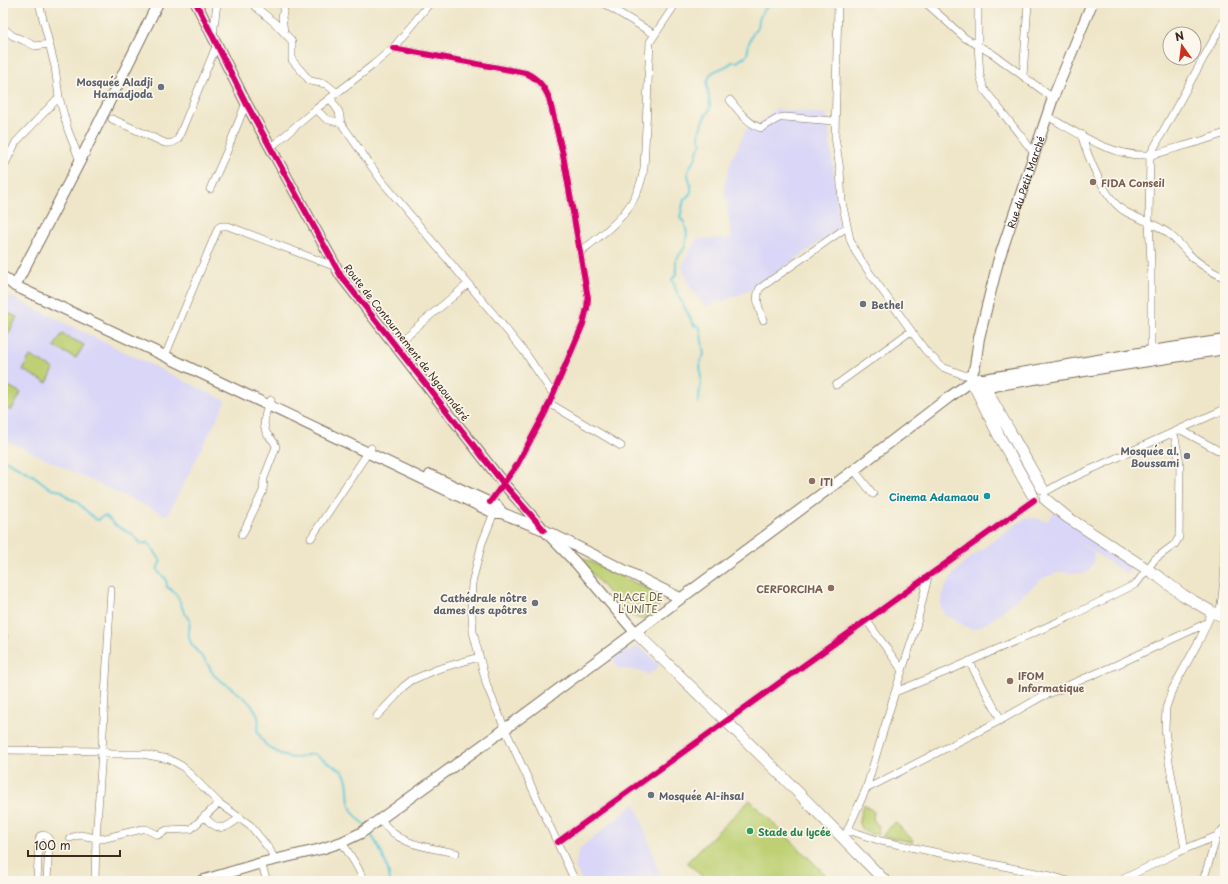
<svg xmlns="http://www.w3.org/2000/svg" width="1228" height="884" font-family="'Playpen Sans',sans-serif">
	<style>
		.built { fill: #d9d6f7 }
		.green { fill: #bed073; stroke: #7c7d48 }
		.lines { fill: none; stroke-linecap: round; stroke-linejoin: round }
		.stream { stroke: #5fc9d9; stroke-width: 2 }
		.street-casing { stroke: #7a6c5a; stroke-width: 8 }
		.secondary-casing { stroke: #7a6c5a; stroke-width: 12 }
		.primary-casing { stroke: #7a6c5a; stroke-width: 12 }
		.street { stroke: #fff; stroke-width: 7 }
		.secondary { stroke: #fff; stroke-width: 10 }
		.primary { stroke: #fff; stroke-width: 11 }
		.cycleway-casing { stroke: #fbf7ec; stroke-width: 8 }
		.cycleway { stroke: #d6006c; stroke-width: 6 }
		.worship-dot { fill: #6b7280; stroke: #fbf7ec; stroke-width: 1.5 }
		.education-dot { fill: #8d6e63; stroke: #fbf7ec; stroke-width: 1.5 }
		.culture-dot { fill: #0f9aa8; stroke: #fbf7ec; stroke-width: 1.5 }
		.leisure-dot { fill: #2e9e5b; stroke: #fbf7ec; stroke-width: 1.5 }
		.labels { text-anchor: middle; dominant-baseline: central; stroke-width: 3.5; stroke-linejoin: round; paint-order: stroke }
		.worship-label { font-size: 10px; font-weight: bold; fill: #5b616d; stroke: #fbf7ec; text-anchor: end }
		.street-label { font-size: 10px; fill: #3b2a1e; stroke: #fbf7ec }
		.education-label { font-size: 10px; font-weight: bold; fill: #785e54; stroke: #fbf7ec; text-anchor: start }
		.culture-label { font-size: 10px; font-weight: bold; fill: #0d838f; stroke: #fbf7ec; text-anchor: end }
		.park-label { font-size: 10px; fill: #5c5433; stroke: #fbf7ec }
		.leisure-label { font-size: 10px; font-weight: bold; fill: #27864d; stroke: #fbf7ec; text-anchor: start }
	</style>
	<rect width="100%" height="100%" fill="#fbf7ec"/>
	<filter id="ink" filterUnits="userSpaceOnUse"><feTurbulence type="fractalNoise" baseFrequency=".025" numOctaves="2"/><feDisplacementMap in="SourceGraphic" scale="8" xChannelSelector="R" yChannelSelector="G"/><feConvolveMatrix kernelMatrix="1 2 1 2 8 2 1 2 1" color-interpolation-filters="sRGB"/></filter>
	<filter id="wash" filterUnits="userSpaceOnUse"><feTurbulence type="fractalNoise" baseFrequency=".012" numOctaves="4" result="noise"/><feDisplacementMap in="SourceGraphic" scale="16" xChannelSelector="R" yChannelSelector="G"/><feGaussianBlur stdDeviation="0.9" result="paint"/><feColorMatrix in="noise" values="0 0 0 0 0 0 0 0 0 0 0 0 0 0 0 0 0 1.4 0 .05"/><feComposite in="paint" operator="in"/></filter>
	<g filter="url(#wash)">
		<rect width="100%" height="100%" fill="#efe6c9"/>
		<!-- built -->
		<path class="built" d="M775 109 827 114 840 228 751 290 706 307 688 284 682 267 694 243 698 239 732 238 724 187 732 158 747 128 760 123Z
			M3 293 226 401 167 516 3 439Z
			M1055 512 1135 565 1127 574 1069 535 1094 553 1093 564 1086 574 1060 572 1043 578 989 622 972 630 944 614 940 605 944 590 953 574 966 561 1015 525 1026 518H1036L1048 522 1047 521Z
			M633 647 641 648 642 650 646 651 649 655V657L650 656 660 666 648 675 645 672 617 668 616 664 613 660 616 654 620 655 622 650 630 652Z
			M635 804 639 813 662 881H582L575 867 579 849Z"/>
		<!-- green -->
		<path class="green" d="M3 311 17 317 3 344Z
			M62 334 84 345 76 358 54 347Z
			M30 356 54 369 47 383 23 370Z
			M3 383 21 393 11 411 3 406Z
			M576 555 659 594 660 605 643 620 628 615Z
			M750 800 832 881H707L687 862Z
			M864 804 874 812 873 819 879 827 877 835C865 834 856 829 860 816 861 812 862 807 864 804Z
			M895 822 912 839 913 841 912 842 882 836Z"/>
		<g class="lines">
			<!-- stream -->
			<path class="stream" d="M698 403 701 382 700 361 704 355 700 327 694 325 687 312 678 295 672 279 676 275V260L685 247 687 233 684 222 680 218 684 199C697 192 689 184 688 174 687 167 694 163 696 157 698 151 697 148 702 143L699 139C699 132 701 125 704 118 706 114 709 113 710 108 711 96 703 86 710 75 713 69 726 69 732 62H737L747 55 749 43 753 33 758 27 759 19 763 11 771 3
				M3 459 34 476 51 489 62 491 68 498 76 501 95 519 99 520 101 517 106 516 115 525 132 534 141 544 148 543 150 545 161 561C154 572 159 572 166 579L167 587C184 596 178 609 190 620 190 625 188 632 189 638 192 649 202 655 207 663 210 667 211 673 215 676 230 689 267 706 257 730 259 734 262 740 265 744 272 750 287 759 296 758 303 758 307 753 314 754L342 771C351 780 346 795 350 806 353 815 360 819 365 826
				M369 832C378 843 389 867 390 881"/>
		</g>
	</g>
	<g filter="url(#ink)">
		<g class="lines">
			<!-- street casing -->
			<g class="street-casing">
				<path id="street" d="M39 3 55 67 59 97 68 130 80 161
					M251 3 275 23 291 40 292 43V60L310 81 326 84 337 93
					M603 3 654 34
					M838 3 835 137 840 170 842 202 850 239 855 251 869 272 925 350 942 367 964 375H974
					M926 3 965 38 993 54 1053 98
					M978 3V45L980 75 984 89 1034 153
					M3 28 13 36 23 40 35 46 49 44
					M284 32 282 17 285 3
					M213 35 217 3
					M393 48 526 73C538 79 544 86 549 98L563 155 588 298 587 308 583 324 545 413 517 465 490 502
					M1023 76 1028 3
					M330 98 339 112 341 123 381 180 496 317 526 354 553 394
					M730 100C738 110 748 124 761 128L779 118 785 117 834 121
					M316 109 326 119 341 123
					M1047 116C1078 133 1111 157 1148 155 1155 155 1163 152 1169 150 1188 145 1206 140 1225 133
					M112 119 165 143C171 144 174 143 178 139L217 44
					M1081 134C1088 157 1105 201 1126 212 1140 220 1155 223 1168 233 1175 239 1181 245 1187 252 1197 263 1212 272 1225 278
					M270 148 316 109 373 65 393 48 430 3
					M3 168 16 142 59 97
					M210 189 227 151 246 103
					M580 252C611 228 638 209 644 168L650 42 676 3
					M763 320C760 311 754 297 760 288L847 227
					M395 345 468 284
					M1151 355V263L1149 221 1150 155 1225 19
					M165 356 218 228 221 226H228L336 267
					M836 385 911 331
					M549 403 621 446
					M1181 430 1225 454
					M854 470 873 494
					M1045 492 1063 482 1225 409
					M495 510 482 543 472 583 471 602 473 632 487 686 505 729 575 881
					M242 535 263 491 264 478 276 447C275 441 271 439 267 434 261 424 266 410 271 400
					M311 538 371 448
					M1219 615 1222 598 1224 579 1225 531
					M867 621 902 670
					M3 655 4 646V637
					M969 661 1001 720
					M895 692 948 671 1069 617 1136 584 1155 559 1175 544 1179 537 1180 463 1174 433
					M377 716 396 696 403 687 412 680 438 669 479 657
					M3 750 102 751 110 754H142L169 759 182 766 219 803 250 825 270 850 275 860
					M866 789 1001 720 1041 697 1116 665 1207 623
					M204 816C217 832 225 830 239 818
					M381 819C397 846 428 847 456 853
					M848 830 881 841 1051 876 1068 881
					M70 838 80 835 102 839 142 829H146L158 835 167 830 191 829 219 803
					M843 840 866 789 895 692 915 631 928 577
					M342 842C349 855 360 867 363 881
					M558 842 1034 500
					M1185 849 1217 836 1225 827
					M261 863 267 881
					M1125 878 1185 849 1169 762 1165 729 1166 708 1172 690 1200 639 1212 612
					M37 881 39 840 40 836 44 835 48 837 49 841 47 881
					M95 881 96 839 102 751 111 589
					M1203 881 1217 836"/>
			</g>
			<!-- secondary casing -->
			<g class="secondary-casing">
				<g id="secondary">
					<path d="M196 3 246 103 341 276 503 483 544 530 577 564 635 632"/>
					<path d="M5 278 15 286 165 356 488 510 494 513H502L544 530 680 598"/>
					<path d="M15 286 80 161 158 3"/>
					<path id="s1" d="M972 381 971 376 975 366 979 338 998 262 1053 98 1092 3"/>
					<path d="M977 389 1046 377 1225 349"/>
					<path d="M430 475 497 506 502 513"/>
					<path d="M201 881 261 863 321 849 342 842 361 833 505 729 854 470 948 398 972 381 1151 351 1225 340"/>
				</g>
			</g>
			<!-- primary casing -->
			<g class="primary-casing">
				<path id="primary" d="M1044 369 1046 377
					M980 379 1042 488
					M972 381 999 436 1032 494
					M1045 499 1067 517 1159 577 1183 595 1212 612 1225 617
					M635 632 778 772 885 881"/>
			</g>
			<!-- street -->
			<use href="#street" class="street"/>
			<!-- secondary -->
			<use href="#secondary" class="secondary"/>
			<!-- primary -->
			<use href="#primary" class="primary"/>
			<!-- cycleway casing -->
			<g class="cycleway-casing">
				<path id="cycleway" d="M196 3 246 103 341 276 503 483 544 530
					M393 48 526 73C538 79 544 86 549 98L563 155 588 298 587 308 583 324 545 413 517 465 490 502
					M558 842 1034 500"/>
			</g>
			<!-- cycleway -->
			<use href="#cycleway" class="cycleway"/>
		</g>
	</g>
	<!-- markers -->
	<g class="worship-dot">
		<circle cx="161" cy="87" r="4"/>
		<circle cx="863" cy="304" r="4"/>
		<circle cx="1187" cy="456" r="4"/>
		<circle cx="535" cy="603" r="4"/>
		<circle cx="651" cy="795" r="4"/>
	</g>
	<g class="education-dot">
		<circle cx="1093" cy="182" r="4"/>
		<circle cx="812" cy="481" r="4"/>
		<circle cx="831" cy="588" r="4"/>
		<circle cx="1010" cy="681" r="4"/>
	</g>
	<circle class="culture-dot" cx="987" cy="496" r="4"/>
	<circle class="leisure-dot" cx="750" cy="831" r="4"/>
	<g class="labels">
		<!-- worship labels -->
		<g class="worship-label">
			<text x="153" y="81">Mosquée Aladji<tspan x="153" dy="12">Hamadjoda</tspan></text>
			<text x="871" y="304" text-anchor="start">Bethel</text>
			<text x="1179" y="450">Mosquée al.<tspan x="1179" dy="12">Boussami</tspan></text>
			<text x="527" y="597">Cathédrale nôtre<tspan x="527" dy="12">dames des apôtres</tspan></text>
			<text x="659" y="795" text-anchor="start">Mosquée Al-ihsaI</text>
		</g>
		<!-- street labels -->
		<g class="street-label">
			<text stroke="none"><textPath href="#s1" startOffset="207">Rue du Petit Marché</textPath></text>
			<text transform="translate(407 342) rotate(52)">Route de Contournement de Ngaoundéré</text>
		</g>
		<!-- education labels -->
		<g class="education-label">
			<text x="1101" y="182">FIDA Conseil</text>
			<text x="820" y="481">ITI</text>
			<text x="823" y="588" text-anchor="end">CERFORCIHA</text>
			<text x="1018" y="675">IFOM<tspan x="1018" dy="12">Informatique</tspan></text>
		</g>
		<!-- culture labels -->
		<g class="culture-label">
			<text x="979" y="496">Cinema Adamaou</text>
		</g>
		<!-- park labels -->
		<g class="park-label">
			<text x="638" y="596">PLACE DE<tspan x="638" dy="12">L'UNITE</tspan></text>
		</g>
		<!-- leisure labels -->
		<g class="leisure-label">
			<text x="758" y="831">Stade du lycée</text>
		</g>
	</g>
	<!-- margin -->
	<rect width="1228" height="884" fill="none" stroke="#fbf7ec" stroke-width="16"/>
	<!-- north arrow -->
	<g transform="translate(1182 46) rotate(346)"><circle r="19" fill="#fbf7ec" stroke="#aea59a"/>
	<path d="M0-3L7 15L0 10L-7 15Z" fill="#c8321e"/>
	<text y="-6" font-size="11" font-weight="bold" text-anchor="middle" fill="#3b2a1e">N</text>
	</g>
	<!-- scale -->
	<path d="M28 850v6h92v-6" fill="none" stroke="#3b2a1e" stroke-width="2"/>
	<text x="34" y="850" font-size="12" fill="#3b2a1e" stroke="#fbf7ec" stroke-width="3" paint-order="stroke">100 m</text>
</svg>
